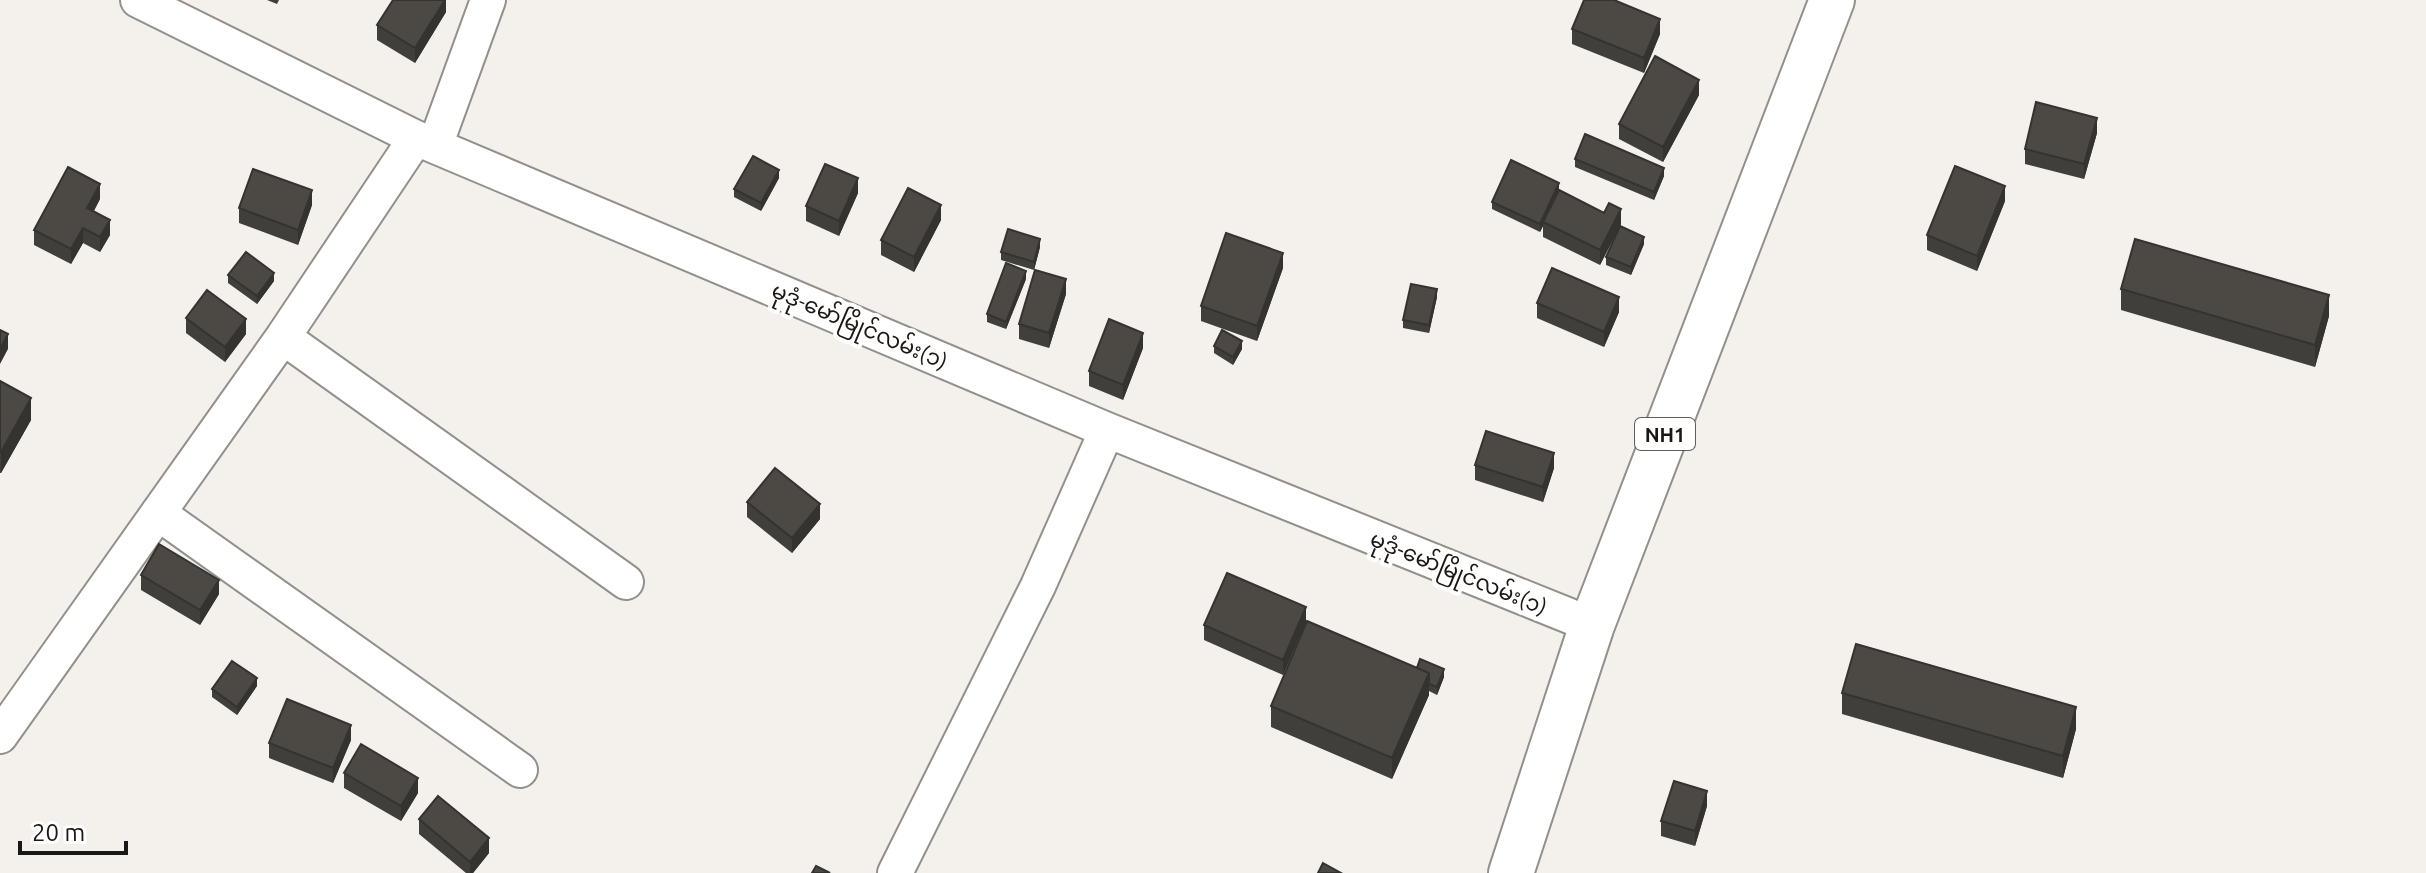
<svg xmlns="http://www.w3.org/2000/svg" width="2426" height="873" font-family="Ubuntu,'Noto Sans Myanmar',sans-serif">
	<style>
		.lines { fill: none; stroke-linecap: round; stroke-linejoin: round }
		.minor-casing { stroke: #93908c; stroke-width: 38 }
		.trunk-casing { stroke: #93908c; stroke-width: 48 }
		.minor { stroke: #fff; stroke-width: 34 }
		.trunk { stroke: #fff; stroke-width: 44 }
		.wall { fill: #413f3b }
		.shaded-wall { fill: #353330 }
		.building { fill: #4c4945; stroke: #353330; stroke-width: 2 }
		.labels { text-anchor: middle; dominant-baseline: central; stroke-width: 8; stroke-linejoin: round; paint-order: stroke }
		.shield { fill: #fffefd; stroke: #5f5d5c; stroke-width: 2 }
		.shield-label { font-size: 20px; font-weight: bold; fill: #1a1817 }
		.street-label { font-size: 22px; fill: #1a1817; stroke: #fffefd }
	</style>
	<rect width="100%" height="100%" fill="#f4f0ec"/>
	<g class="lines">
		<!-- minor casing -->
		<g class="minor-casing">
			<path id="minor" d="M138 0 416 138 1107 430 1592 625
				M435 146 488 0
				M283 337 626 582
				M158 513 520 770
				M0 736 283 337 416 138
				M895 873 1038 586 1107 430"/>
		</g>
		<!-- trunk casing -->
		<g class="trunk-casing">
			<path id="trunk" d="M1511 873 1592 625 1832 0"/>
		</g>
		<!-- minor -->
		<use href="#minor" class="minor"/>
		<!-- trunk -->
		<use href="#trunk" class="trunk"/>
	</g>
	<!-- wall -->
	<path class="wall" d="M267 0H279L277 4Z
		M446 0V12L415 63 377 40V25Z
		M1572 29 1660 34 1644 73 1572 44Z
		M1699 95 1663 162 1619 139V124Z
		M2097 133 2084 179 2025 164V149Z
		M1575 159 1664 176 1654 200 1575 167Z
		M779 178 761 211 734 197V189Z
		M1559 191 1621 224 1600 265 1543 237V226L1540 232 1492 209V202Z
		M858 193 839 236 806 221V206Z
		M100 199 94 211 110 235 100 252 83 243 71 264 34 245V230Z
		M2005 201 1977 271 1927 250V235Z
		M312 205 298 245 239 223V208Z
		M941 220 914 272 881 255V240Z
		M1644 244 1631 275 1606 265V257Z
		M1040 247 1034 270 1001 260V252Z
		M1283 268 1257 341 1201 321V306Z
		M228 275 274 281 257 304 228 283Z
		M1026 279 1006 329 987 322V314Z
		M2121 289 2329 316 2315 367 2121 310Z
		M1066 294 1049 348 1019 339V324Z
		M1437 297 1429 333 1403 328V320Z
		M1537 303 1619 312 1604 347 1537 318Z
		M186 318 246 334 225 362 186 333Z
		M1214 346 1242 349 1233 365 1214 353Z
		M1143 348 1123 400 1089 386V371Z
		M0 381 31 420 1 473H0Z
		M1475 465 1554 468 1543 502 1475 480Z
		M747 502 820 519 792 553 747 517Z
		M141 575 219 594 200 625 141 590Z
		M1306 622 1283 675 1204 640V625Z
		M1417 668 1444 677 1437 695 1429 691V695L1392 779 1271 727V706Z
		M257 686 237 715 212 697V689Z
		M1842 693 2076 729 2063 778 1842 714Z
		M351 740 333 783 269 758V743Z
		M344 773 418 793 401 821 344 788Z
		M1707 806 1695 846 1661 836V821Z
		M419 819 489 853 473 873H466L419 834Z"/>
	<!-- shaded-wall -->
	<path class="shaded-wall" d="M445 0H446V12L415 63V48Z
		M1660 19V34L1644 73V58Z
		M1699 80V95L1663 162V147Z
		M2097 118V133L2084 179V164Z
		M1664 168V176L1654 200V192Z
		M779 170V178L761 211V203Z
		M858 178V193L839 236V221Z
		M1559 183V190L1543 222V226L1540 232V224Z
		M100 184V199L87 223V208Z
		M2005 186V201L1977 271V256Z
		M312 190V205L298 245V230Z
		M941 205V220L914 272V257Z
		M1621 209V224L1600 265V250Z
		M110 220V235L100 252V237Z
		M83 228V243L71 264V249Z
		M1644 237V244L1631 275V267Z
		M1040 239V247L1034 270V262Z
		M1283 253V268L1257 341V326Z
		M1026 271V279L1006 329V322Z
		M274 273V281L257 304V296Z
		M1066 279V294L1049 348V333Z
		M1437 289V297L1429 333V325Z
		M2329 295V316L2315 367V345Z
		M1619 297V312L1604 347V332Z
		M246 319V334L225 362V347Z
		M1143 333V348L1123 400V385Z
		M8 334V349L0 364V349Z
		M1242 341V349L1233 365V357Z
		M31 398V420L1 473V452Z
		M1554 453V468L1543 502V487Z
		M820 504V519L792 553V538Z
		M219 580V594L200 625V610Z
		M1306 607V622L1283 675V660Z
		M1444 669V677L1437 695V687Z
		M1429 673V695L1392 779V758Z
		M257 678V686L237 715V707Z
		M2076 707V729L2063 778V756Z
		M351 725V740L333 783V768Z
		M418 778V793L401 821V806Z
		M1707 791V806L1695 846V831Z
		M489 838V853L473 873H470V862Z"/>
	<!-- building -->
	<path class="building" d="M393 0H445L415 48 377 25Z
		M1584 0H1614L1660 19 1644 58 1572 29Z
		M1655 56 1699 80 1663 147 1619 124Z
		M2036 102 2097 118 2084 164 2025 149Z
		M1585 134 1664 168 1654 192 1575 159Z
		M753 156 779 170 761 203 734 189Z
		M1511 160 1559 183 1540 224 1492 202Z
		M825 164 858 178 839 221 806 206Z
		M1955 166 2005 186 1977 256 1927 235Z
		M68 167 100 184 87 208 110 220 100 237 83 228 71 249 34 230Z
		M253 169 312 190 298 230 239 208Z
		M908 188 941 205 914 257 881 240Z
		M1559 190 1604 213 1609 203 1621 209 1600 250 1543 222Z
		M1620 226 1644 237 1631 267 1606 257Z
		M1008 229 1040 239 1034 262 1001 252Z
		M1226 233 1283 253 1257 326 1201 306Z
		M2135 239 2329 295 2315 345 2121 289Z
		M246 252 274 273 257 296 228 275Z
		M1006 263 1026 271 1006 322 987 314Z
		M1552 268 1619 297 1604 332 1537 303Z
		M1035 270 1066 279 1049 333 1019 324Z
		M1411 284 1437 289 1429 325 1403 320Z
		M207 290 246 319 225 347 186 318Z
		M1109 319 1143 333 1123 385 1089 371Z
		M0 330 8 334 0 349Z
		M1222 330 1242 341 1233 357 1214 346Z
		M0 381 31 398 1 452 0 451Z
		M1486 431 1554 453 1543 487 1475 465Z
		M775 468 820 504 792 538 747 502Z
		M159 544 219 580 200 610 141 575Z
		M1227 573 1306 607 1283 660 1204 625Z
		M1307 621 1429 673 1392 758 1271 706Z
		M1856 644 2076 707 2063 756 1842 693Z
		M1420 659 1444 669 1437 687 1429 684V673L1417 668Z
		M232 661 257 678 237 707 212 689Z
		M287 699 351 725 333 768 269 743Z
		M361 744 418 778 401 806 344 773Z
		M1674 781 1707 791 1695 831 1661 821Z
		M438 796 489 838 470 862 419 819Z
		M1323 863 1341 873H1318Z
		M816 866 830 873H812Z"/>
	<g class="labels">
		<!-- shield labels -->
		<rect class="shield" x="1635" y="418" width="60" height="32" rx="6"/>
		<g class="shield-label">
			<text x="1665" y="434">NH1</text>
		</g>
		<!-- street labels -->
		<g class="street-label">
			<text transform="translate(860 325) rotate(23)">မုဒုံ-မော်မြိုင်လမ်း(၁)</text>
			<text transform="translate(1459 572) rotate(22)">မုဒုံ-မော်မြိုင်လမ်း(၁)</text>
		</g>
	</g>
	<!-- scale -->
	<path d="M20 841v12h106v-12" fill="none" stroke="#1a1817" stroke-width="4"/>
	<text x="32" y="841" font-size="24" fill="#1a1817" stroke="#fffefd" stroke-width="6" paint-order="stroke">20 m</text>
</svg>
